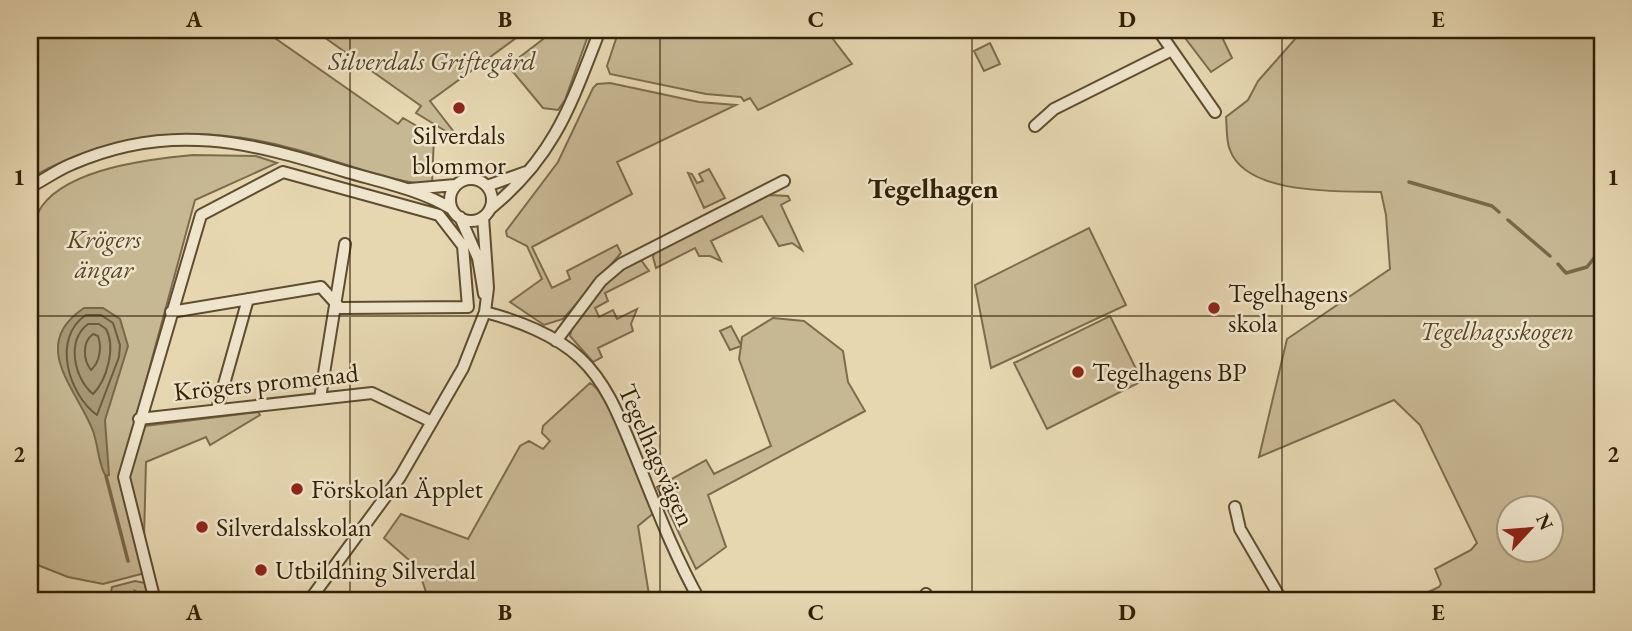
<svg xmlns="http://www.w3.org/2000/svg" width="1632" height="631" font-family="'EB Garamond',serif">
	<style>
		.green { fill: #c7b894; stroke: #7c6c4c; stroke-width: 2; fill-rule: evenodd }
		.water { fill: #a89876; stroke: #786848; stroke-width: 2 }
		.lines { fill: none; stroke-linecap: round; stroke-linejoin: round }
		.shore { stroke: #6c5c3d; stroke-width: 2 }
		.stream { stroke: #786848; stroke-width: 3.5 }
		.minor-casing { stroke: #5e4d2f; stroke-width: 14 }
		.minor { stroke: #efe5cc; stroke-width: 10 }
		.grid { fill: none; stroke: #311f04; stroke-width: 2; stroke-opacity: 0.55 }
		.poi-dot { fill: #8f2418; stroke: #efe5cc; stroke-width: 2.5 }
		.labels { text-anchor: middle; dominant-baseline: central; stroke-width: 5; stroke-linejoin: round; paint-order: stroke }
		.park-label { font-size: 26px; font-style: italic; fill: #564528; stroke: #efe5cc }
		.poi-label { font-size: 26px; fill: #311f04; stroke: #efe5cc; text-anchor: start }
		.street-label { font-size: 26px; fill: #311f04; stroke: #efe5cc }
		.neighbourhood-label { font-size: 28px; font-weight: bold; fill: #311f04; stroke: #efe5cc }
		.neatline { fill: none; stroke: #311f04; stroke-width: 2.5 }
		.grid-label { font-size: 23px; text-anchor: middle; font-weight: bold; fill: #311f04 }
	</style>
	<rect width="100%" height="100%" fill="#e6d7b1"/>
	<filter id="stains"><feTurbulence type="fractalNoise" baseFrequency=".00286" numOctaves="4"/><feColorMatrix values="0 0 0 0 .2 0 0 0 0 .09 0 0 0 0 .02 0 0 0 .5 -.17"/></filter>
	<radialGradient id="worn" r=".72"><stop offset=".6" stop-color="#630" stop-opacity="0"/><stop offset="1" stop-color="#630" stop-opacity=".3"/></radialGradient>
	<!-- green -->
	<path class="green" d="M30 30H281L272 36 398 124 403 118 434 136 432 185C386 181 342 162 298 150 205 123 115 130 30 178Z
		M314 30H527L430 101 454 132 452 135 416 113 421 106Z
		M555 30H590L565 100 558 110 543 108 508 66Z
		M619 30H826L852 64 758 110 750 98 744 101 741 97 706 94 610 74 607 66Z
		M1179 30H1185L1187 34 1198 30 1222 37 1232 58 1211 72Z
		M1303 30H1602V601H1409L1439 587 1441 584 1435 569 1471 550 1477 543 1420 425 1394 400 1259 457 1287 339 1390 269 1386 215 1381 192C1341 191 1247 196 1230 150 1226 141 1227 127 1226 117L1248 100 1258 81ZM1510 508H1552V550H1510Z
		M990 43 1000 64 984 71 974 51Z
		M610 83 699 102 736 105 617 162 632 194 532 247 552 288 570 279 567 271 617 245 621 253 563 319 544 325 510 302 542 279 527 246 507 236 506 231 558 162 593 88 597 84Z
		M193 155 256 156 277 163 195 200 120 477 145 573 103 584 68 577 30 562V236C33 227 36 214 42 206 70 168 150 159 193 155Z
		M709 169 725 198 704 208 688 173 692 174 697 183 703 181 699 174Z
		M769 195 788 196 790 200 781 205 802 250 792 243 779 246 762 216 711 241 721 261 710 256H699L695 248 656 268 653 257 655 252Z
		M1089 228 1126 305 991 368 975 285Z
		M641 260 649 271 605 293 608 301 595 308 599 317 613 310 617 319 637 309 631 324 633 331 598 348 602 357 593 362 570 336 572 327C589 305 611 267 641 260Z
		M1110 316 1142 381 1047 429 1014 363Z
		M773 318 804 321 843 351 848 382 865 411 708 495 726 547 696 569 657 487 706 460 714 474 771 446 739 359 741 346 730 350 720 331 731 326 741 345 742 337Z
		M590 383C611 395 643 485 655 512L638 526 650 601H429L418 568 384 538 401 514 468 539 520 446 529 441 543 449 550 441 542 433 543 426Z
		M258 412 260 415 210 445 206 437 146 462 144 538 128 476 145 426Z
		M135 581 145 583 148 601H142L140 594 135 591 138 601H109L112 587Z"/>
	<!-- water -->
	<path class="water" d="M84 308H103L120 319 128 346 105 420 109 475 106 476C99 468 98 444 93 431 77 389 28 345 84 308Z"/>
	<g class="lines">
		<!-- shore -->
		<path class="shore" d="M86 315H101L113 323 120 345 119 357 97 415C69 395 51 338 86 315Z
			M88 324H99L106 329C116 347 107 380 93 394 74 378 66 341 88 324Z
			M93 334 98 336C102 347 100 362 91 370 83 360 82 342 93 334Z"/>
		<!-- stream -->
		<path class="stream" d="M1409 182 1492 206 1499 212
			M1508 220 1550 256
			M1558 264 1566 273 1587 267 1602 248
			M106 476 128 561
			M139 597 140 601"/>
		<!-- minor casing -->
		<g class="minor-casing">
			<path id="minor" d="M1158 30 1215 112
				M1035 126 1054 109 1172 50
				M450 200a21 21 0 1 1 42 0a21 21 0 1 1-42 0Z
				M487 186 526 172
				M30 187C44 180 57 170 72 164 170 121 250 142 347 172 382 182 421 190 452 209
				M410 189 455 185
				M491 208C555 156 571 104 600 30
				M460 217 478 258 484 294
				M485 312C516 320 556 335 580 358 609 385 622 424 637 460 656 507 675 557 700 601
				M556 341 601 281 621 264 784 181
				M320 398 345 244
				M217 409 248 299
				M139 419 372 393 432 422
				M1235 507 1240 529 1282 601
				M155 601 124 477 201 215 283 172 439 215 463 246 468 307 340 308 321 287 171 312
				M309 601 400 477 463 368 485 312 488 288 483 217
				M925 601 926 594"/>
		</g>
		<!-- minor -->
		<use href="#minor" class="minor"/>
	</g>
	<!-- grid -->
	<path class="grid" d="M350 30V601M660 30V601M972 30V601M1282 30V601M30 316H1602"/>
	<!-- markers -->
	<g class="poi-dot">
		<circle cx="459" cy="108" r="7"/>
		<circle cx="1214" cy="308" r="7"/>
		<circle cx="1078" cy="372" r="7"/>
		<circle cx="297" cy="489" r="7"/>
		<circle cx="202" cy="527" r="7"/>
		<circle cx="261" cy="570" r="7"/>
	</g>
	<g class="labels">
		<!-- park labels -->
		<g class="park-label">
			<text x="432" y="61">Silverdals Griftegård</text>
			<text x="104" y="239">Krögers<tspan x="104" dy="30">ängar</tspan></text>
			<text x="1497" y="331">Tegelhagsskogen</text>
		</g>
		<!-- poi labels -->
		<g class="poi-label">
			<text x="459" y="135" text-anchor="middle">Silverdals<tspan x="459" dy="30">blommor</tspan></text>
			<text x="1228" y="293">Tegelhagens<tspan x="1228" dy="30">skola</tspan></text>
			<text x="1092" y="372">Tegelhagens BP</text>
			<text x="311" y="489">Förskolan Äpplet</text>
			<text x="216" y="527">Silverdalsskolan</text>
			<text x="275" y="570">Utbildning Silverdal</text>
		</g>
		<!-- street labels -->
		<g class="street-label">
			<text transform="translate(266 382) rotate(-6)">Krögers promenad</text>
			<text transform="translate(657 455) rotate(66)">Tegelhagsvägen</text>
		</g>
		<!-- neighbourhood labels -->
		<g class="neighbourhood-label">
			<text x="933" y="188">Tegelhagen</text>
		</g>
	</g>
	<!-- margin -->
	<rect width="1632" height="631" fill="none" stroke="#e6d7b1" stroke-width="77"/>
	<!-- north arrow -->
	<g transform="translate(1530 529) rotate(64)"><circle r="33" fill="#efe5cc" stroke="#a3967c" stroke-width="2"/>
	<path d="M0-5L12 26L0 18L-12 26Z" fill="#8f2418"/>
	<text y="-10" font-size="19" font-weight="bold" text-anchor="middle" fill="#311f04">N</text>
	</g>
	<rect x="38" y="38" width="1556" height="554" class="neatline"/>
	<g class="grid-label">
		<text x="194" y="27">A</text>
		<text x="505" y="27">B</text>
		<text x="816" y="27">C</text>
		<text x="1127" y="27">D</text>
		<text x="1438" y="27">E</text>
		<text x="19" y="185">1</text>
		<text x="1613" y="185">1</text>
		<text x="19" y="462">2</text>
		<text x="1613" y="462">2</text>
		<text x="194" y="620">A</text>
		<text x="505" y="620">B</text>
		<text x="816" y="620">C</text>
		<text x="1127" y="620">D</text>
		<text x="1438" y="620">E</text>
	</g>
	<rect width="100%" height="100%" filter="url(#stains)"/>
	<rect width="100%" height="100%" fill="url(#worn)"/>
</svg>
